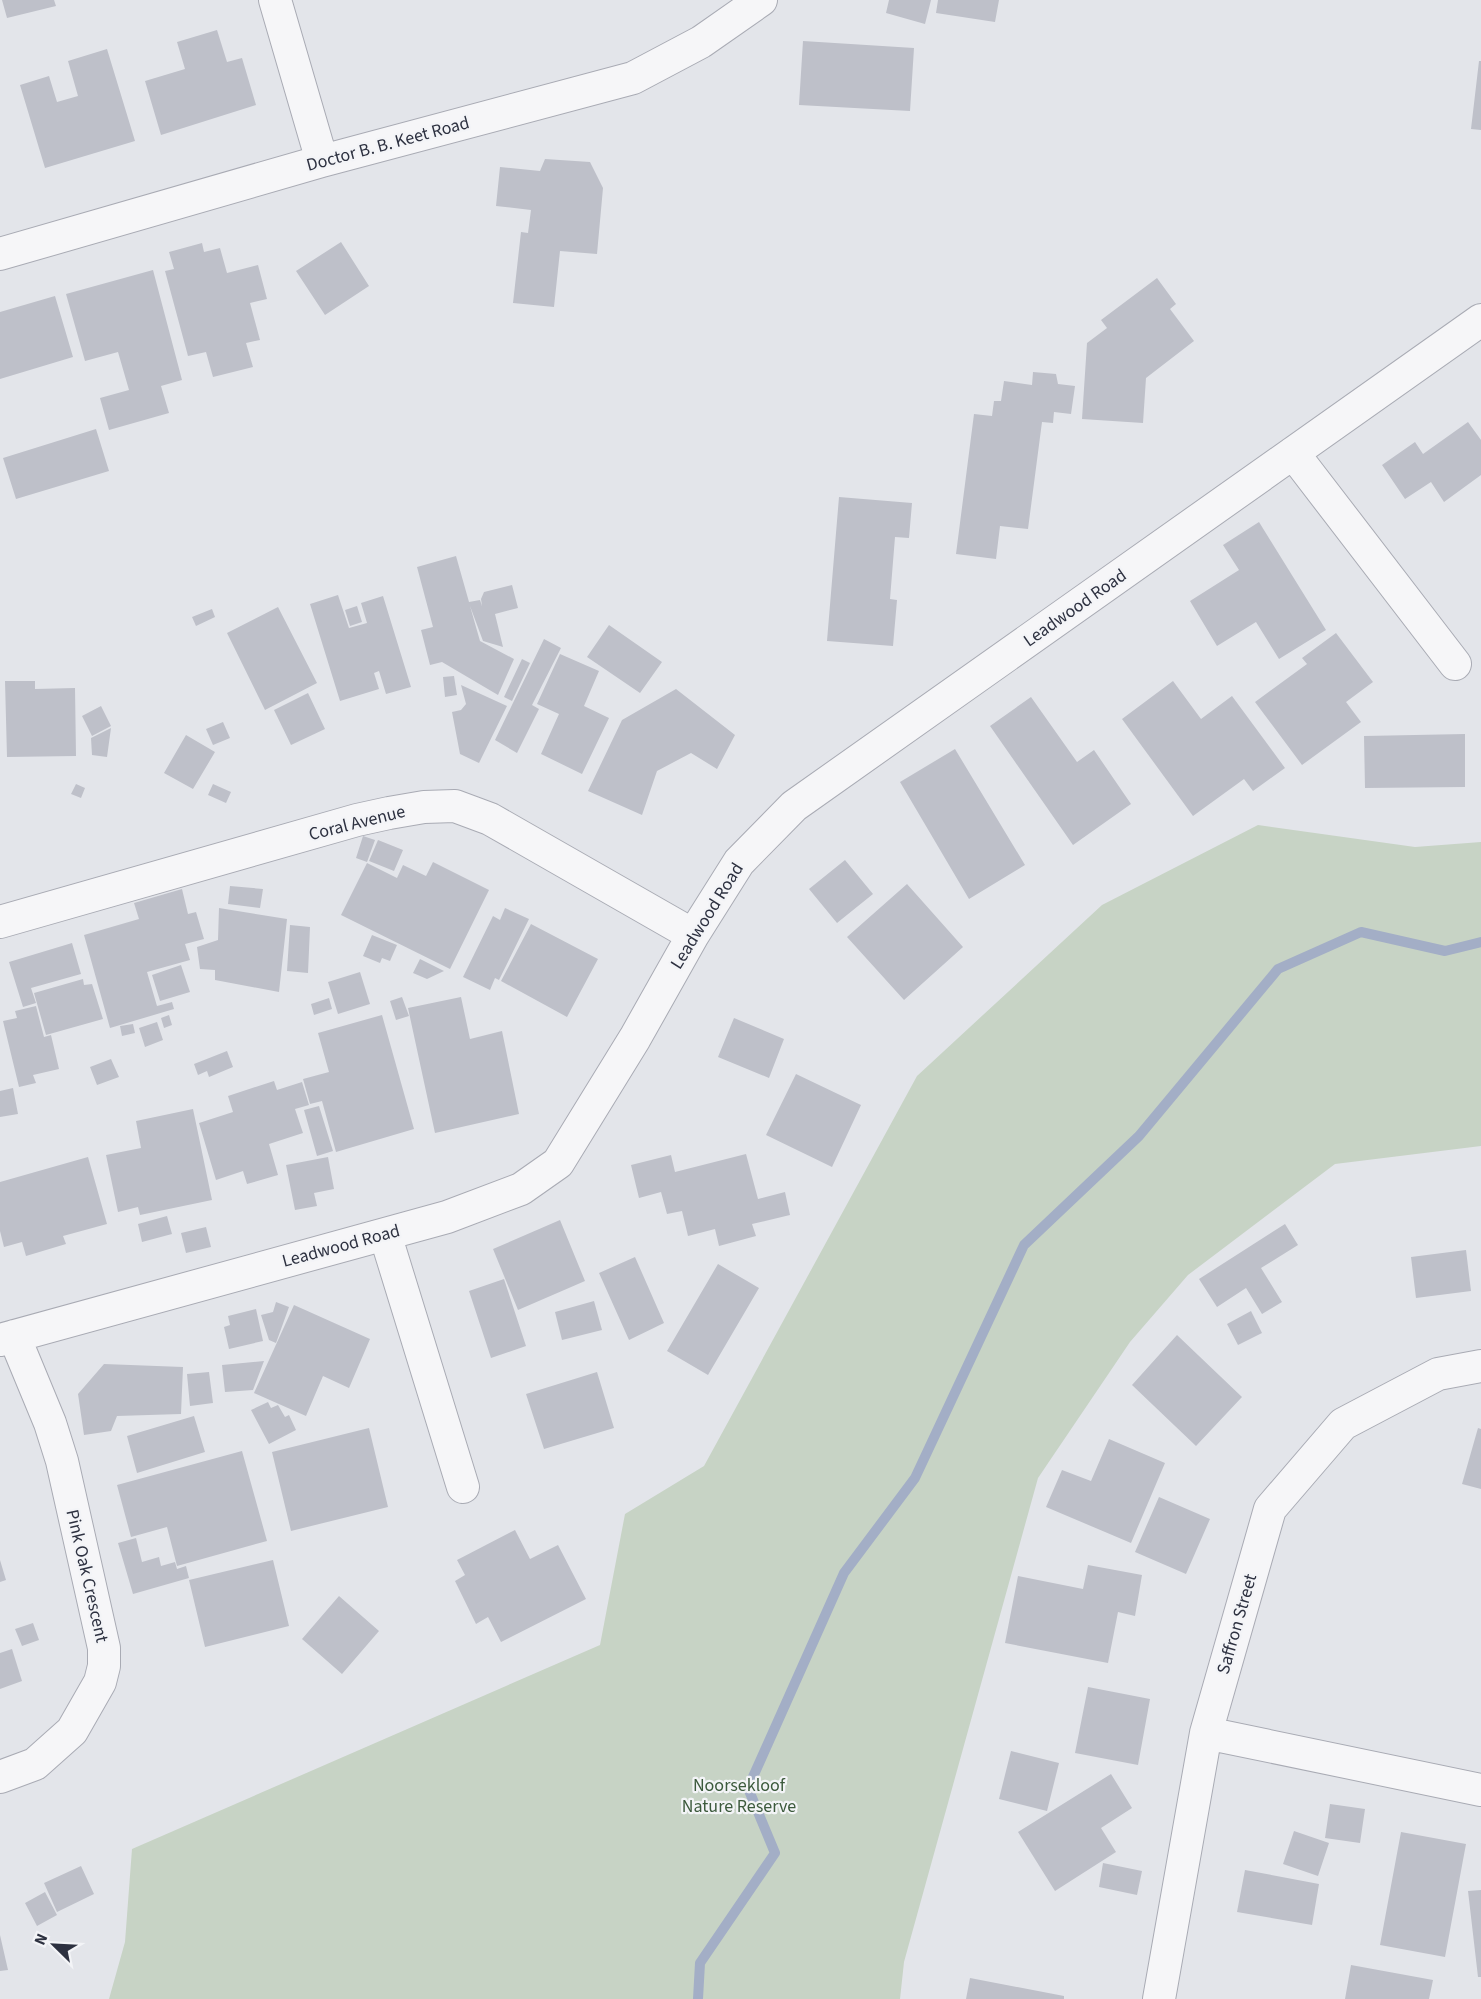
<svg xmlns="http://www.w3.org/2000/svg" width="1481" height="1999" font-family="'Source Sans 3',sans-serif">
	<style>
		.green { fill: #c7d3c5 }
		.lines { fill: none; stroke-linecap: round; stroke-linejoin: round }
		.stream { stroke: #a3aec6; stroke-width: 10 }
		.building { fill: #bec0c9 }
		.street-casing { stroke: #a9abb4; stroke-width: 34 }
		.street { stroke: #f6f6f8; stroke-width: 32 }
		.labels { text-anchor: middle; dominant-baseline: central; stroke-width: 4.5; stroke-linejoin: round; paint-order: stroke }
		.street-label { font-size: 18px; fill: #2d3140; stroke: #f3f4f7 }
		.park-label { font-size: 18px; fill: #3c5a3c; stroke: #f3f4f7 }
	</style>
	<rect width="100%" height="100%" fill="#e3e5ea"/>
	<!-- green -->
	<path class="green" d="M1258 825 1415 847 1481 842V1146L1335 1164 1188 1275 1130 1342 1038 1478 904 1962 900 1999H109L125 1942 132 1849 600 1645 625 1514 704 1466 917 1076 1102 905Z"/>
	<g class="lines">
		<!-- stream -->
		<path class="stream" d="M698 1999 700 1963 775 1853 748 1788 844 1573 915 1478 1024 1245 1139 1136 1278 969 1361 932 1445 951 1481 942"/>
	</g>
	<!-- building -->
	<path class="building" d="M2 0H54L56 6 7 18Z
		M889 0H931L925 24 886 13Z
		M938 0H999L995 22 936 13Z
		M217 30 227 62 242 58 256 105 161 135 145 81 185 69 177 42Z
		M803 41 914 48 910 111 799 105Z
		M107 49 135 141 45 168 20 85 49 76 57 102 78 96 68 61Z
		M1479 61H1481V130L1471 129Z
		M545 159 590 162 603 188 597 254 560 251 554 307 513 303 521 232 528 233 531 210 496 206 500 167 540 171Z
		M341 242 369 286 325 315 296 271Z
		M202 243 204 252 220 248 227 273 258 265 267 299 250 303 260 340 246 343 253 367 213 377 206 352 188 356 165 271 174 269 169 252Z
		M153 270 182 380 161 386 169 413 109 430 100 398 129 390 118 352 85 361 66 294Z
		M1157 278 1176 304 1170 309 1194 341 1146 378 1143 423 1082 419 1087 343 1107 328 1101 320Z
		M55 296 73 357 0 379V312Z
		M1033 372 1056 374 1058 384 1075 386 1071 414 1054 412 1053 423 1042 422 1028 529 1000 526 996 559 956 554 974 414 992 416 994 401H1001L1004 381 1032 385Z
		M1468 422 1481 440V475L1444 502 1431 482 1405 499 1382 465 1415 442 1423 454Z
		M96 429 109 471 16 499 3 458Z
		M839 497 912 503 909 538 895 537 890 599 897 600 893 646 827 641Z
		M1259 522 1326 630 1279 659 1256 622 1217 646 1190 601 1239 570 1223 545Z
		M456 556 469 602 480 600 482 606 481 599 484 592 512 585 518 608 495 614 503 647 483 641 470 606 480 641 514 659 498 695 442 662 430 665 421 630 433 627 417 567Z
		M338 595 349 628 367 623 361 603 383 596 411 687 386 694 379 671 374 673 379 689 340 701 310 604Z
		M357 606 362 622 350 626 345 610Z
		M278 607 317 683 265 710 227 633Z
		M212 609 215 617 196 626 192 617Z
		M609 625 662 662 640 693 587 657Z
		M1336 633 1373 682 1346 702 1361 722 1302 765 1255 702 1307 664 1302 658Z
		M544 639 561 648 532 705 539 709 517 753 495 740Z
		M560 654 599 671 584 706 609 718 582 774 541 754 559 714 537 704Z
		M522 659 530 663 512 701 504 697Z
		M454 676 457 695 445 697 443 677Z
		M5 681H35V689L75 688 76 756 7 757Z
		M1173 681 1201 719 1232 696 1285 768 1253 791 1244 779 1193 816 1122 719Z
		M461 685 507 706 479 763 460 754 452 712 461 710 466 704Z
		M676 689 735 735 717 769 691 753 657 771 642 815 588 791 622 720Z
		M308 693 325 729 291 745 274 710Z
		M1031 697 1077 762 1094 750 1131 804 1073 845 990 726Z
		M101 706 111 726 92 736 82 716Z
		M223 722 230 738 213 745 206 729Z
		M111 728 107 757 92 755 91 738Z
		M1465 734V787L1365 788 1364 736Z
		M186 735 215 752 193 789 164 773Z
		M955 749 1025 865 969 899 900 782Z
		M76 784 85 788 81 798 71 794Z
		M213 784 231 792 226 803 208 795Z
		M363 836 375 840 367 862 356 858Z
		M378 840 403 850 394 871 369 861Z
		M845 860 873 894 837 923 809 889Z
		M433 862 489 890 450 969 341 915 367 863 397 878 403 865 426 876Z
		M907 884 963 947 904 1000 847 937Z
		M230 886 263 889 260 908 228 904Z
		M182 889 188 914 196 912 204 939 185 944 190 960 147 972 157 1006 172 1002 174 1009 110 1028 84 935 139 919 134 903Z
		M219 908 287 919 279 992 215 980V970L200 969 197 947 218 940Z
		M505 908 529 919 499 980 495 978 490 990 463 977 493 916 500 920Z
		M531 924 598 959 567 1017 501 981Z
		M290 925 310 927 308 973 287 971Z
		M372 935 397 945 390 961 382 958 380 963 363 956Z
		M72 943 81 974 31 988 36 1003 23 1007 9 962Z
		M420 959 444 971 427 979 413 973Z
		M181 965 190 992 160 1001 152 975Z
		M360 972 370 1004 338 1014 328 982Z
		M83 979 84 985 92 984 103 1019 46 1035 34 993Z
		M402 997 409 1016 396 1020 390 1001Z
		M461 997 470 1039 502 1031 519 1114 435 1133 408 1008Z
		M329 998 332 1009 314 1015 311 1004Z
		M36 1006 44 1037 51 1035 59 1069 33 1075 36 1083 19 1087 3 1021 17 1018 15 1011Z
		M169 1015 172 1025 164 1028 161 1018Z
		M382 1015 414 1129 336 1152 322 1101 310 1104 303 1079 329 1072 318 1033Z
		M734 1018 784 1039 769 1078 718 1057Z
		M157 1022 163 1040 145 1047 139 1028Z
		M133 1024 135 1033 122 1036 120 1026Z
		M227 1051 233 1067 209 1077 207 1071 198 1075 194 1064Z
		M111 1059 119 1077 97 1085 90 1067Z
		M796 1074 861 1105 832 1167 766 1135Z
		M274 1081 277 1090 302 1082 309 1105 295 1109 303 1133 269 1144 278 1175 247 1184 243 1171 216 1180 199 1123 233 1112 228 1096Z
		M13 1088 18 1114 0 1117V1091Z
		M319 1106 333 1151 317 1156 304 1110Z
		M193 1109 212 1200 140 1215 138 1207 118 1212 106 1155 141 1148 136 1121Z
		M746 1154 758 1199 785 1192 790 1215 752 1224 756 1236 719 1246 715 1229 688 1236 682 1211 667 1214 661 1192 639 1198 631 1165 671 1155 675 1172Z
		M88 1157 107 1224 63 1236 66 1244 26 1256 22 1242 4 1247 0 1231V1182Z
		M328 1157 334 1189 314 1193 317 1206 295 1210 286 1165Z
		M167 1216 172 1234 142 1242 138 1224Z
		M560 1220 585 1281 518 1310 493 1249Z
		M1285 1224 1298 1245 1261 1268 1282 1302 1262 1314 1246 1288 1217 1307 1199 1279Z
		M206 1227 211 1247 186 1253 181 1233Z
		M1466 1250 1471 1291 1416 1298 1411 1257Z
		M635 1257 664 1323 629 1340 599 1273Z
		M718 1264 759 1288 708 1375 667 1351Z
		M504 1279 526 1346 491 1358 469 1291Z
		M594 1301 602 1330 562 1340 555 1312Z
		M276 1302 289 1307 276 1343 269 1340 261 1315 273 1312Z
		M294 1305 370 1339 349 1388 323 1376 306 1416 254 1393Z
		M256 1309 263 1341 229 1349 224 1327 230 1325 228 1316Z
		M1251 1311 1262 1333 1238 1345 1227 1324Z
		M1177 1335 1242 1397 1196 1446 1132 1385Z
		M264 1361 253 1390 225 1392 222 1365Z
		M104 1364 183 1367 181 1414 117 1416 111 1431 84 1435 78 1394Z
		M209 1372 213 1403 190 1406 187 1374Z
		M597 1372 614 1428 544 1449 526 1394Z
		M268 1402 271 1408 278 1405 285 1417 289 1415 296 1430 269 1444 251 1410Z
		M194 1416 205 1452 137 1473 127 1436Z
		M369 1428 388 1507 291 1531 272 1452Z
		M1478 1428 1481 1429V1489L1462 1484Z
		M1109 1439 1165 1463 1131 1543 1046 1507 1062 1470 1091 1481Z
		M242 1451 267 1541 177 1566 167 1527 131 1537 117 1485Z
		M1159 1497 1210 1519 1186 1574 1135 1552Z
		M515 1530 530 1559 558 1545 586 1599 501 1642 488 1617 476 1624 455 1581 465 1575 457 1560Z
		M136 1538 142 1562 159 1557 161 1566 175 1562 177 1569 186 1566 189 1578 133 1594 118 1543Z
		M0 1560 6 1580 0 1582Z
		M273 1560 289 1626 205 1647 189 1580Z
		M1088 1565 1142 1575 1135 1616 1118 1612 1108 1663 1005 1643 1018 1576 1083 1589Z
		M339 1596 379 1631 342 1674 302 1639Z
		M33 1623 39 1640 22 1646 15 1629Z
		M12 1649 22 1681 0 1689V1653Z
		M1088 1687 1150 1699 1138 1765 1075 1753Z
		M1011 1751 1059 1763 1047 1811 999 1799Z
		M1111 1774 1132 1808 1101 1828 1116 1852 1055 1891 1018 1832Z
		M1330 1804 1365 1809 1360 1843 1325 1838Z
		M1294 1831 1329 1843 1318 1876 1283 1864Z
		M1401 1832 1466 1844 1445 1957 1380 1945Z
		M1103 1863 1142 1871 1137 1895 1099 1887Z
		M81 1866 94 1894 57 1912 44 1883Z
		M1245 1870 1319 1884 1312 1925 1237 1912Z
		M1481 1890V1977H1478L1468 1891Z
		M45 1892 57 1915 37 1926 25 1903Z
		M0 1935 8 1970 0 1971Z
		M1351 1965 1433 1980 1429 1999H1345Z
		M970 1978 1064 1996V1999H966Z"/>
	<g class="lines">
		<!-- street casing -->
		<g class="street-casing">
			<path id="street" d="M275 0 322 161
				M0 254 322 161 633 78 701 42 761 0
				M1293 453 1455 664
				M0 922 357 820 389 813 424 807 455 806 490 819 693 935
				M385 1234 463 1487
				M0 1340 447 1217 521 1189 558 1163 635 1038 693 935 739 862 794 806 1481 320
				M1206 1733 1481 1790
				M0 1777 35 1764 72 1731 100 1682 104 1666V1648L62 1461 50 1423 14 1336
				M1159 1999 1206 1733 1270 1509 1343 1424 1438 1374 1481 1366"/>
		</g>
		<!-- street -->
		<use href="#street" class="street"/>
	</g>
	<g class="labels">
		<!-- street labels -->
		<g class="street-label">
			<text transform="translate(388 144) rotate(-15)">Doctor B. B. Keet Road</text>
			<text transform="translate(1075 608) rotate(-35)">Leadwood Road</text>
			<text transform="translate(357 823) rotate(-14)">Coral Avenue</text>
			<text transform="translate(707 916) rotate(-58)">Leadwood Road</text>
			<text transform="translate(341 1246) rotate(-15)">Leadwood Road</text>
			<text transform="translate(87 1576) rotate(77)">Pink Oak Crescent</text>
			<text transform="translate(1237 1624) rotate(-74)">Saffron Street</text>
		</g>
		<!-- park labels -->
		<g class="park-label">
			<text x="739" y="1785">Noorsekloof<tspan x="739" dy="21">Nature Reserve</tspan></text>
		</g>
	</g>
	<!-- north arrow -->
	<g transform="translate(54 1945) rotate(294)" stroke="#f3f4f7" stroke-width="4.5" paint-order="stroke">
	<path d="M0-4.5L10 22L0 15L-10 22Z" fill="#2d3140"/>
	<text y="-9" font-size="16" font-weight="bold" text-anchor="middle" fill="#2d3140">N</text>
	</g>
</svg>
